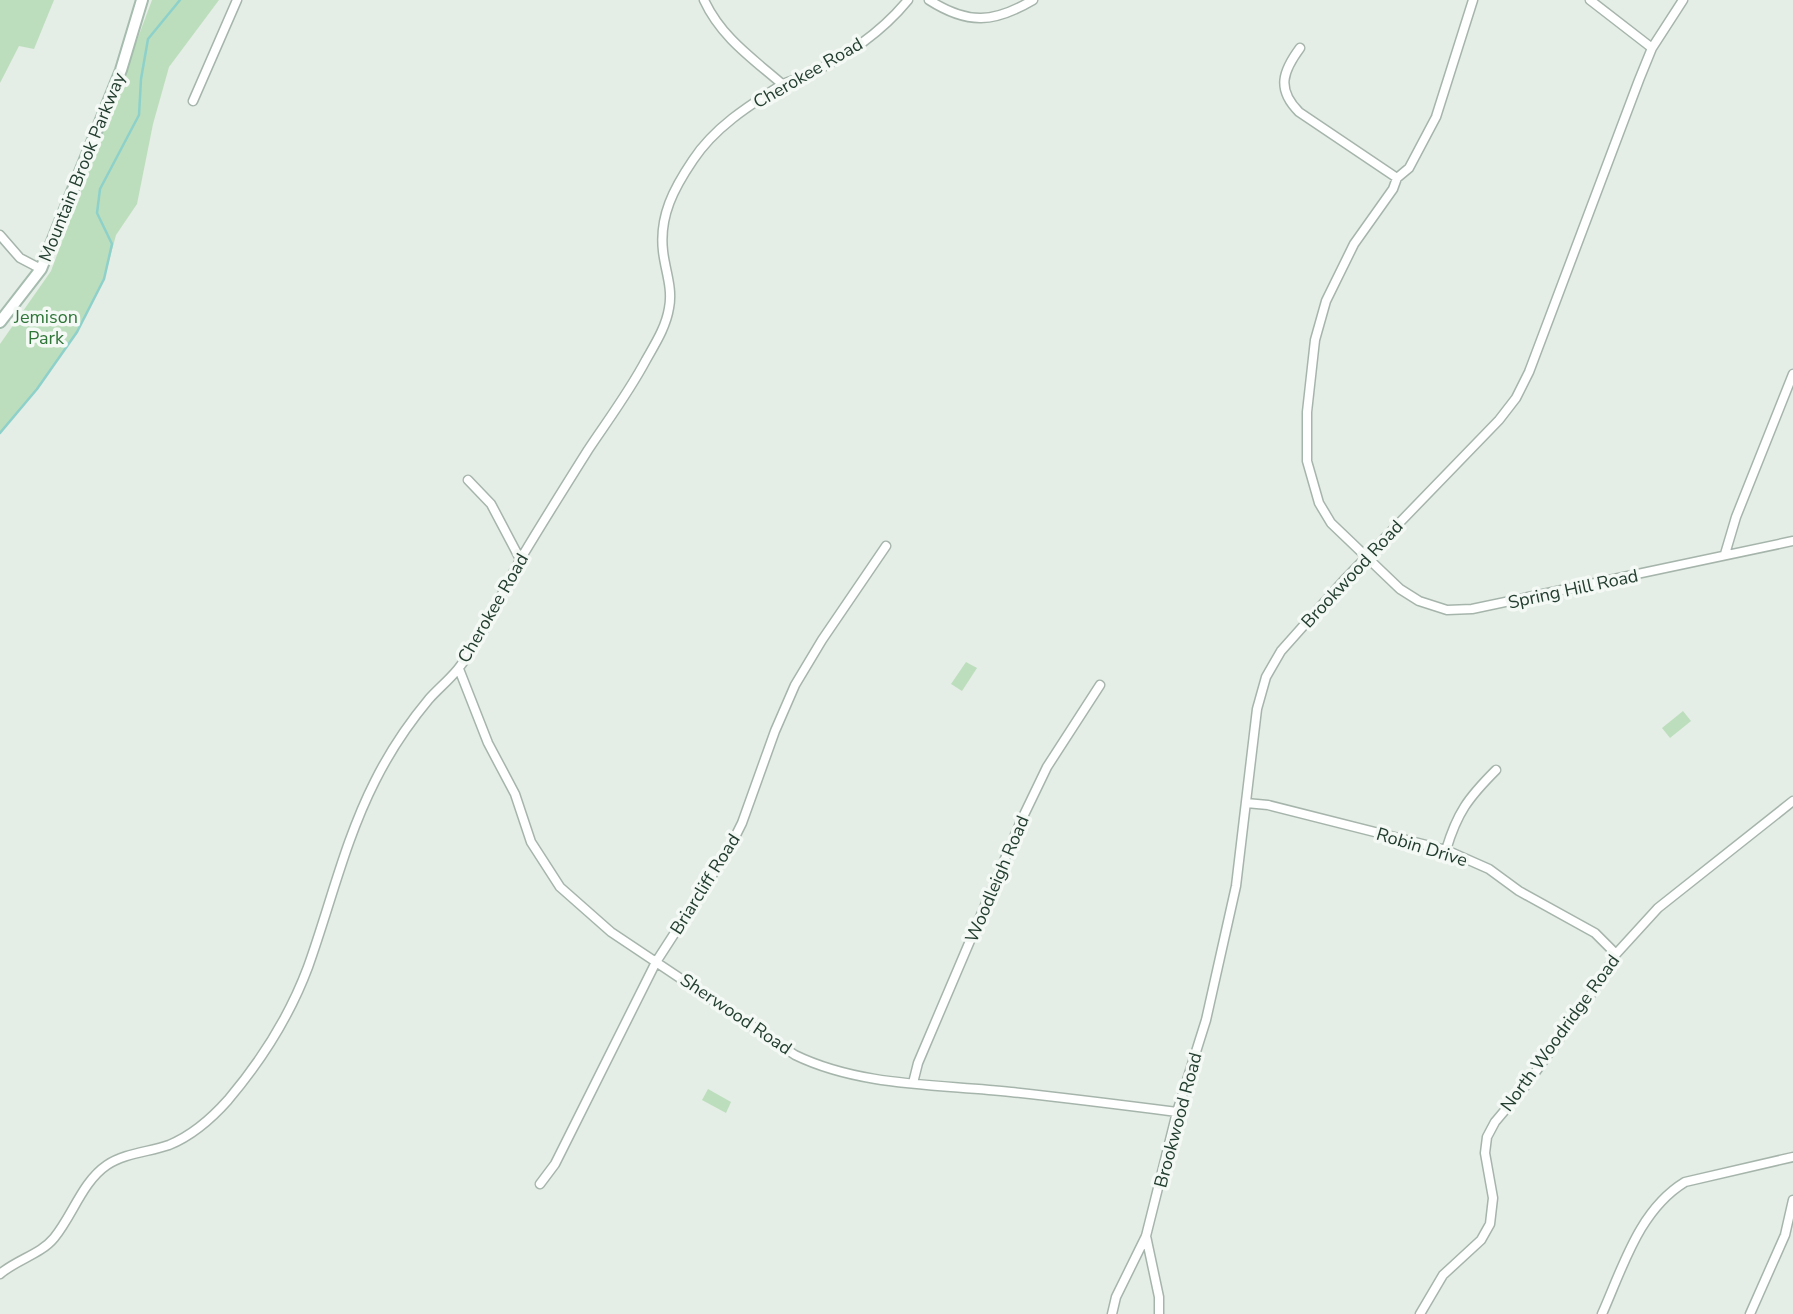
<svg xmlns="http://www.w3.org/2000/svg" width="1793" height="1314" font-family="'Nunito Sans',sans-serif">
	<style>
		.green { fill: #bddebd }
		.lines { fill: none; stroke-linecap: round; stroke-linejoin: round }
		.stream { stroke: #8dd1ca; stroke-width: 2.5 }
		.street-casing { stroke: #a6b5ac; stroke-width: 11 }
		.secondary-casing { stroke: #a5bcae; stroke-width: 14 }
		.street { stroke: #fff; stroke-width: 8 }
		.secondary { stroke: #fff; stroke-width: 10 }
		.labels { text-anchor: middle; dominant-baseline: central; stroke-width: 7; stroke-linejoin: round; paint-order: stroke }
		.street-label { font-size: 18px; fill: #233e30; stroke: #f4f9f5 }
		.park-label { font-size: 18px; fill: #2e7537; stroke: #f4f9f5 }
	</style>
	<rect width="100%" height="100%" fill="#e4ede6"/>
	<!-- green -->
	<path class="green" d="M0 0H54L34 49 19 46 0 83Z
		M152 0H219L169 67 153 124 137 204 116 235 104 280 77 332 37 389 0 433V344L51 271Z
		M966 662 977 668 962 691 951 684Z
		M1683 711 1691 721 1670 738 1662 728Z
		M708 1089 731 1102 726 1113 702 1100Z"/>
	<g class="lines">
		<!-- stream -->
		<path class="stream" d="M0 433 37 389 77 332 104 279 112 244 97 213 100 189 139 115 141 79 148 39 180 0"/>
		<!-- street casing -->
		<g class="street-casing">
			<path id="street" d="M704 0C721 37 752 58 782 84
				M929 0C968 25 994 23 1033 0
				M1473 0 1436 117 1409 168 1397 178 1393 189 1354 244 1326 301 1315 340 1307 412V461L1319 503 1331 523 1400 589 1419 601 1447 610 1472 609 1793 541
				M1590 0 1652 48
				M1300 48C1283 71 1276 89 1299 112L1397 178
				M193 101 237 0
				M0 235 20 258 41 269
				M468 480 491 504 520 559
				M1725 554 1736 517 1793 374
				M459 669 488 743 515 794 531 842 560 887 611 932 795 1055C861 1087 939 1084 1011 1092 1066 1098 1122 1105 1177 1112
				M1246 803 1268 805 1446 850 1489 869 1519 891 1595 933 1616 954
				M1446 850C1457 813 1468 798 1496 770
				M913 1083 918 1063 1021 821 1047 767 1100 685
				M540 1184 555 1164 656 962 729 849 742 823 775 731 795 685 822 640 886 546
				M1146 1236 1159 1297V1314
				M0 1274C16 1260 41 1254 54 1238 73 1215 82 1182 107 1165 125 1153 149 1152 169 1145 191 1136 212 1118 228 1100 261 1061 290 1015 308 967 330 906 345 840 375 781 389 753 409 723 429 699 438 689 449 680 458 669 485 635 501 592 523 555 544 520 566 485 588 450 608 420 629 392 646 360 655 344 666 327 669 308 673 288 665 270 663 251 659 216 674 188 693 160 714 128 748 106 780 86 787 81 795 80 803 77 842 59 881 33 908 0
				M1112 1314 1116 1297 1146 1236 1177 1112 1206 1020 1236 886 1257 709 1266 677 1281 651 1346 578 1499 420 1516 398 1529 372 1639 80 1652 48 1683 0
				M1420 1314 1443 1275 1481 1240 1490 1224 1493 1198 1485 1153 1487 1137 1495 1122 1527 1084 1599 983 1616 954 1658 908 1793 801
				M1602 1314C1623 1267 1639 1210 1685 1182L1793 1157
				M1750 1314 1785 1235 1793 1200"/>
		</g>
		<!-- secondary casing -->
		<g class="secondary-casing">
			<path id="secondary" d="M0 322 41 269 121 70 142 0"/>
		</g>
		<!-- street -->
		<use href="#street" class="street"/>
		<!-- secondary -->
		<use href="#secondary" class="secondary"/>
	</g>
	<g class="labels">
		<!-- street labels -->
		<g class="street-label">
			<text transform="translate(808 73) rotate(-30)">Cherokee Road</text>
			<text transform="translate(82 167) rotate(-68)">Mountain Brook Parkway</text>
			<text transform="translate(1352 574) rotate(-47)">Brookwood Road</text>
			<text transform="translate(1573 589) rotate(-12)">Spring Hill Road</text>
			<text transform="translate(493 608) rotate(-60)">Cherokee Road</text>
			<text transform="translate(1422 847) rotate(17)">Robin Drive</text>
			<text transform="translate(997 879) rotate(-67)">Woodleigh Road</text>
			<text transform="translate(705 884) rotate(-58)">Briarcliff Road</text>
			<text transform="translate(736 1014) rotate(34)">Sherwood Road</text>
			<text transform="translate(1560 1033) rotate(-54)">North Woodridge Road</text>
			<text transform="translate(1178 1120) rotate(-75)">Brookwood Road</text>
		</g>
		<!-- park labels -->
		<g class="park-label">
			<text x="46" y="317">Jemison<tspan x="46" dy="21">Park</tspan></text>
		</g>
	</g>
</svg>
